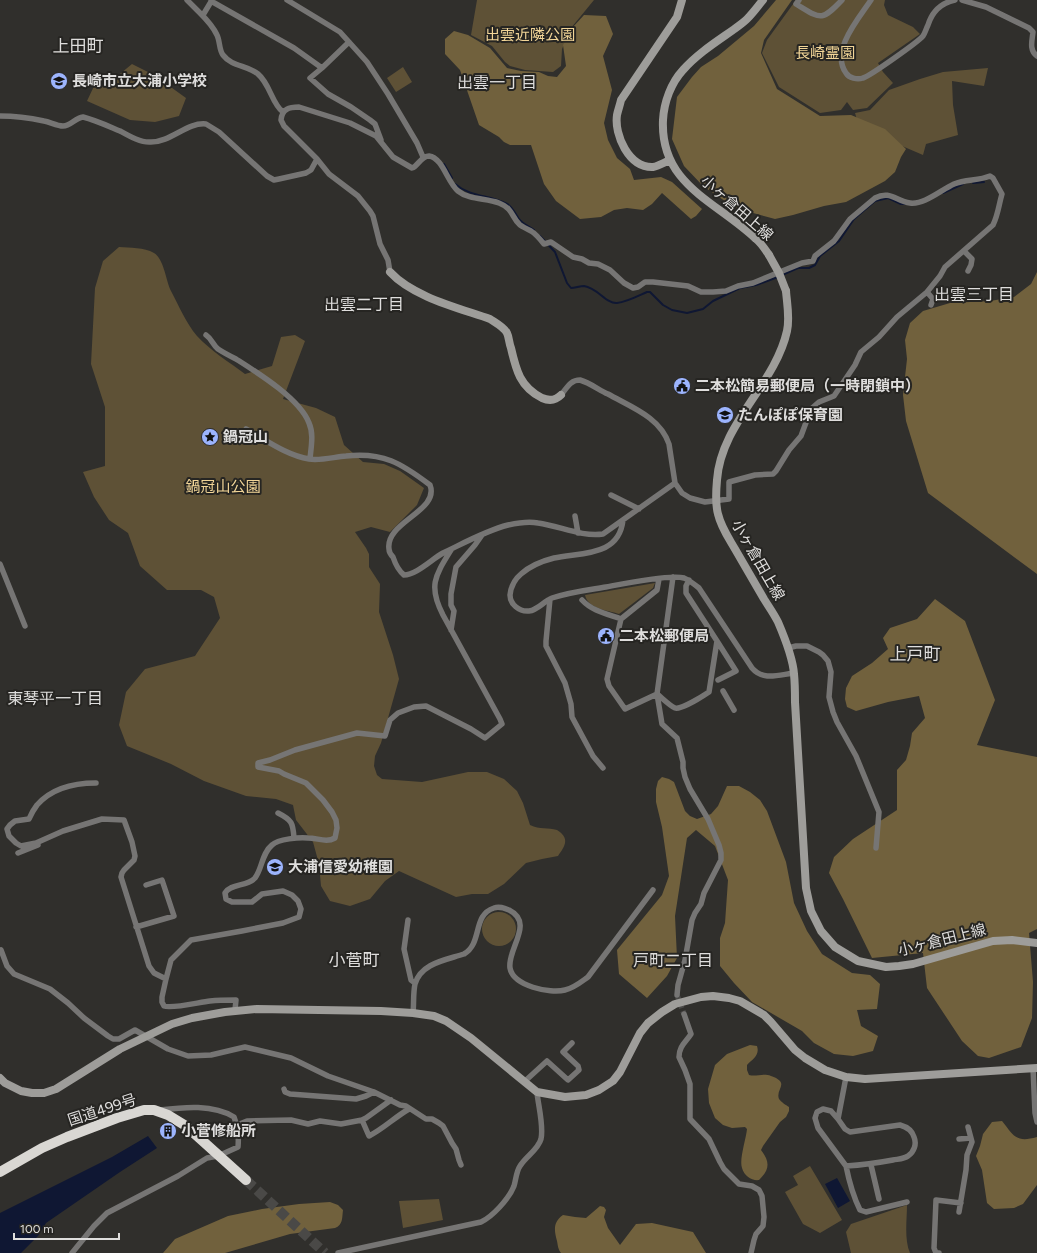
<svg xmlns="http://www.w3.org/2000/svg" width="1037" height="1253" font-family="Figtree,'Noto Sans JP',sans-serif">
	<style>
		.green { fill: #5e5136 }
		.forest { fill: #71613d }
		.water { fill: #0f1733 }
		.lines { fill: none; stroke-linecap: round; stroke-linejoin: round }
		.stream { stroke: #0f1733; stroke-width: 2 }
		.street-tunnel { stroke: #4a4947; stroke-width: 5.5; stroke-dasharray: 5.5 3; stroke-linecap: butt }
		.highway-tunnel { stroke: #4a4947; stroke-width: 10; stroke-dasharray: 10 5; stroke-linecap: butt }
		.street { stroke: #767574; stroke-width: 5.5 }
		.secondary { stroke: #9e9d9a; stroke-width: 8 }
		.highway { stroke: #d9d7d3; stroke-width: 10 }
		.secondary-bridge { stroke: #9e9d9a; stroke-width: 8 }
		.labels { text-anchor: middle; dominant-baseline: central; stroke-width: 4; stroke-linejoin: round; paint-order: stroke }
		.park-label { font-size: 15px; fill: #f2d597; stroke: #262522 }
		.poi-label { font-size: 15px; font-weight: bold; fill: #dfdedd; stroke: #262522; text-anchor: start }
		.street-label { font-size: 15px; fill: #dfdedd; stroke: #262522 }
		.neighbourhood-label { font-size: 16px; fill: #dfdedd; stroke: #262522 }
		.quarter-label { font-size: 17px; fill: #dfdedd; stroke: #262522 }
	</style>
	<rect width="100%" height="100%" fill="#302f2c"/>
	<!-- green -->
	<path class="green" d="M477 0H594L571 28 562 49 561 66 553 72 525 70 510 66 505 62 492 46 471 35Z
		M796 0H885L884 5 888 15 913 27 920 34 878 63 883 72 893 83 867 108 853 110 847 102 841 110 820 113 779 87 762 53 767 40Z
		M132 64 154 75 186 98 179 116 155 122 130 120 87 101 95 84 113 87 115 78Z
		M403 67 412 82 396 92 387 78Z
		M988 68 984 86 952 81 953 105 958 135 926 144 923 155 895 143 858 123 855 113 870 110 889 90 920 79 943 72Z
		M119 247C130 248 144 247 154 253 164 259 166 281 171 291 179 306 186 323 197 336 211 351 229 362 245 374L272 366 281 337 295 335 305 341 283 399 316 408 335 417 344 445 363 462 384 464 400 471 424 488 417 505 390 532 371 527 355 532 366 548 369 554V567L380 584 379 612 393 655 399 679 381 743 375 756 374 766 377 775 382 779 422 782 468 772H487L504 779 517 791 523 803 530 825C540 830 548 827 557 830 559 831 561 833 562 834 569 841 563 849 558 856L542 859 526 863 504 884 488 894H472L456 897 399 871 385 881 370 899 350 906 330 901 321 886 319 864 313 842 296 820 293 805 276 799 246 796 204 781 171 764 127 746 119 725 126 692 145 669 195 656 220 618 214 597 201 590H167L140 566 128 533 109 520 94 497 83 472 105 466V407L91 364 95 288 103 261Z
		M655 583 653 588 619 614C607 610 588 609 585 595Z
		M482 929a17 17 0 1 1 34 0a17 17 0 1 1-34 0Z
		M810 1166 842 1220 820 1233 803 1224 785 1192 798 1185 793 1176Z
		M439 1199 443 1220 403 1228 399 1201Z
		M907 1205C907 1220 904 1239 910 1253H851L846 1232 851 1224Z"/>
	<!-- forest -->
	<path class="forest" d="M776 0H792L764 40 761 53 777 89 820 116 851 115 885 129 906 149 901 157 895 172 885 181 846 202 824 206 793 215 775 219 735 208 703 186 684 166 672 139 677 97 692 77 701 67 718 56 754 26Z
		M584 15 606 16 613 34 603 56 612 90 604 123 608 140 617 158 630 169 634 180 661 177 672 182 702 209 696 216 691 219 662 193 652 204 643 210 627 208 614 210 601 217 580 219 556 201 544 184 531 145H510L504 142 499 137 479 125 460 70 445 54V39L454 31 468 35 490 48 507 68 521 71 539 72 548 76 557 77 566 66 563 45 573 27Z
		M1037 272V574L928 493 906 421 903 395 907 359 905 340 910 323 923 311 950 303 990 301 1014 297 1031 284Z
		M935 599 965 621 995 700 977 745 1037 757V929L1029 933 1033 982 1032 1018 1021 1047 989 1058 978 1056 962 1041 927 988 923 953 872 958 843 899 829 873 834 857 853 839 897 810V770L906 760 910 746 912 733 925 718 919 696 888 702 856 711 847 707 845 699 846 688 852 676 872 663 888 649 883 638 890 628 917 619Z
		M662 777 669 779 674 782 685 811 690 816 697 819 711 814 718 806 727 786H739L750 792 760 800 767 811 786 862 794 903 807 931 822 954 852 973 870 975 880 984 877 1009 857 1010 861 1026 878 1036 873 1051 853 1056 834 1054 814 1043 802 1031 752 1002 734 983 720 966V938L725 923 728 880 715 846 696 830 687 838 675 916 677 958 667 976 647 998 619 974 617 950 662 895 669 876 662 827 656 802V789L658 781Z
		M750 1045 757 1046C760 1055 753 1059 747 1065V1070L749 1075C756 1077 763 1073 771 1076 791 1083 775 1089 779 1099 781 1102 786 1105 789 1107V1111L786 1117 780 1122 763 1146 761 1150C770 1162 770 1169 759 1180 752 1181 744 1176 742 1168 739 1160 746 1139 747 1129L745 1127 732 1128 723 1125 715 1118 709 1103 708 1089 715 1065 727 1054Z
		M1002 1121C1014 1136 1016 1143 1037 1137V1185L1023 1204 1014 1208 994 1209 987 1203 982 1170 976 1156 980 1146 983 1134 992 1122Z
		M330 1202 338 1205 343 1210C342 1218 343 1225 335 1228L290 1234 225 1253H163L175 1239 228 1216 262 1209 299 1204Z
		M600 1206 604 1207 606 1210 604 1217 608 1228 620 1245 636 1224 652 1223 693 1232 706 1253H561C558 1249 558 1246 557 1241 554 1230 553 1222 563 1215L575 1217 586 1218Z"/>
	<!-- water -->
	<path class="water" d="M148 1136 157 1148 120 1172 46 1223 38 1236 21 1253H0V1213L112 1157Z
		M837 1178 850 1201 838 1208 825 1184Z"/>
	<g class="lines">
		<!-- stream -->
		<path class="stream" d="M444 164 452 178
			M973 183 984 182
			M455 184C470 197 490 195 507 204 513 207 515 214 519 219 523 224 529 226 534 230
			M943 193 963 184
			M540 236 555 252 567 283 571 288C575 288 580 286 584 286 598 288 606 304 617 303 627 302 638 296 647 292H650L663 305 672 310 687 313 703 309 713 301 740 288 756 285 778 277
			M782 275 798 268H809L815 265 820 256 839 241 854 219 875 201 888 198 901 204H906"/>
		<!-- street-tunnel -->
		<path class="street-tunnel" d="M677 995 684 1014"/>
		<!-- highway-tunnel -->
		<path class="highway-tunnel" d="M246 1180 325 1253"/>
		<!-- street -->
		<path class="street" d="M187 0C190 3 193 6 196 9 204 17 212 24 217 35 220 41 219 50 223 55 232 67 247 65 258 74 270 84 272 104 283 112
			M287 0 340 32 367 62 388 94 417 143 423 157
			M799 0 796 4C821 19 821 22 842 0
			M871 0C859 18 830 51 846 73 849 78 857 80 863 78 870 76 918 42 923 36 925 33 926 29 928 25 932 12 941 3 955 0
			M962 0 986 7 1029 28 1033 32C1032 41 1029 50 1037 56
			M211 1 294 48 322 68
			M203 15 212 0
			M349 42 322 68 310 78 328 94 351 107 370 120 375 124 381 140
			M0 116C15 116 30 118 44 121 50 122 57 126 63 126 71 126 75 118 83 117 95 120 108 126 120 131 129 136 141 143 151 142 171 142 187 122 206 124L219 132 267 176 274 180 279 179 306 173 311 170 317 159
			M964 251 972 259 971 265 968 271
			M390 272 388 260 380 244 373 216 370 211 358 196 329 174 317 159 284 126 281 120C282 109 289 107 299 107L350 123 376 136 393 157 412 168C418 166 421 156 429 156 443 158 447 182 458 191 469 200 486 198 499 203 514 209 511 217 520 225 523 227 527 229 531 231 536 234 540 239 544 244L551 242 573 257 582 259 589 263 598 264 610 270 624 283 633 288 638 287 645 282H653L688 286 701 292H713L726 291 738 286 753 283 802 263 813 261 815 256 834 241 850 219 875 198C890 190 896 201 910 203 924 205 941 190 954 184 966 179 978 181 990 176L993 178 1002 194C999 204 998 215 993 225L945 267 940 276 927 292 897 317 879 337 861 352 855 365 834 396 819 402 811 409 801 436 789 450 776 471 773 474 755 475 729 482V499L705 502 690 498 682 493 675 483 669 444C660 417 631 407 608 394 599 390 590 383 580 380 570 380 567 388 561 395
			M927 292 933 299 931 305
			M206 335C212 339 213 345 218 349 224 353 230 356 236 359 258 373 300 399 309 423 314 434 311 447 310 459
			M246 429C266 440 286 455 309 459 320 461 334 457 346 456 383 452 401 463 430 485 440 511 385 522 389 549 389 551 391 555 393 557 395 563 399 571 404 575 416 575 432 559 443 553 464 543 485 531 508 525 517 523 528 521 538 523 560 526 581 537 603 534L675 483
			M611 495 639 509
			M575 516 578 533
			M623 520C619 557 581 552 554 558 542 561 530 566 521 574 515 579 511 586 510 595 510 604 519 612 529 611 538 610 544 601 552 598 570 592 588 590 606 587 622 584 670 574 684 578 689 580 694 584 699 588L752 668C763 681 778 675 794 673
			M0 564 25 626
			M673 577 657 694 662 724 677 738 683 762V768L685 777 690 789 708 819 719 845 721 853V860L704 893 701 904 695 913 692 920 685 960 678 985 677 995
			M550 599 546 641V646L565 683 571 704 572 717 593 756 603 768
			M582 600C592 611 607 614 621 619
			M451 630 454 611 451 605V594L456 567 475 545 482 535
			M717 641 736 671 718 680
			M788 648 796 646H807L819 652 823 655 828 661 831 672 829 697 833 712 837 722 856 756 879 812 876 848
			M723 691 734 710
			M657 694 625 709 609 686 607 679 621 619 657 590 659 579
			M657 694C661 697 670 706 675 708 681 710 703 696 709 692L717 641 686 593V586L689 580
			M96 783C75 783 52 788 37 805 34 809 31 814 29 819L15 821 10 825 7 829 9 836 16 843 21 846 36 843 63 831 102 819 124 820 132 842 135 856 134 860 124 870 122 873 121 877 149 966 154 973 166 979
			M278 813C292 820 293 823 294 838
			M18 853 38 845
			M408 920 404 949 411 980 415 983
			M136 927 174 916 162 880 146 885
			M0 951 1 950 7 966 14 974 50 989 68 1003 84 1018 108 1036 113 1039H119L135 1030 168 1049 188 1056 211 1055 245 1047 291 1058 328 1076 374 1092 400 1105 406 1106 426 1119H432L439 1123 443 1126 452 1143 456 1149 459 1160 461 1165
			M235 1010 236 1000C227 1000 219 1000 210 1001 200 1002 172 1009 164 1006L162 1002V997L166 979 171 960 191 940 242 931 283 923 299 917 301 909 298 901 292 895 283 891 262 894 252 902H232L226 899 225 893C231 883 247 887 255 878 262 869 262 853 272 845 278 839 300 837 308 838 318 838 326 843 335 838L337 828 336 820 332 812 323 800 306 783 284 774 279 771 258 767V763L270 760 295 750 357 733 385 736 390 720 398 713 414 707 426 706 471 729 485 738 502 724 500 719 443 615C428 586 435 576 451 550
			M413 1013C414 1004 413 993 415 984 421 963 446 960 464 954 483 943 472 915 494 908 499 906 504 908 509 910 535 923 507 949 510 968 513 986 550 994 565 990 574 988 581 982 588 977L653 890
			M684 1014 691 1034C686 1042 679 1046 679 1057L685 1070 690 1084V1119L709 1139 720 1162 724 1169 739 1184 752 1186 759 1190 762 1196 764 1217 763 1226 756 1234 754 1240 751 1253
			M1033 1068 1035 1113 1037 1122
			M524 1082 547 1061 568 1080 579 1070 578 1066 563 1052 572 1043
			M284 1089 285 1092 290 1094 356 1099 366 1096 374 1092
			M838 1119 845 1129 850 1132 900 1125C907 1127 912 1130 914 1137 917 1144 914 1152 908 1156 904 1159 898 1159 893 1160 877 1163 862 1165 846 1166L818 1128 815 1118 817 1112 823 1109 831 1111 838 1119 846 1077
			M362 1120 369 1136C383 1129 395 1117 409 1109
			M237 1125 247 1121 291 1120 308 1124 320 1121 341 1124 362 1120 366 1118 391 1100
			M959 1139 971 1138
			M871 1165 879 1199
			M846 1166C849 1181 853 1196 860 1210L866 1212 907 1202
			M959 1212 966 1170 967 1155 972 1142 968 1127
			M72 1253 94 1226 107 1213 178 1176 207 1158 218 1156 238 1147C239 1136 238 1127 234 1117 213 1104 184 1107 160 1110
			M338 1253 481 1222C492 1217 509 1199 514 1186 516 1180 516 1172 520 1166 526 1156 538 1150 541 1139 544 1126 538 1105 537 1092
			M939 1253H936L934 1248 936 1200 961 1203"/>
		<!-- secondary -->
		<path class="secondary" d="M763 0C758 6 753 13 747 19 743 23 738 26 733 30 716 42 697 54 683 70 671 83 664 102 663 120 660 185 716 201 756 239 761 243 765 249 769 255
			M670 160C665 162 659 166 653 167 629 168 614 135 617 115 618 110 620 105 621 100L677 17 682 0
			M390 272C413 297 459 308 490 319 496 323 504 327 507 333 509 337 509 343 511 348 516 370 520 387 542 398 549 401 555 401 561 395
			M786 291C787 304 790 318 787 331 775 385 721 423 717 480 716 491 715 503 718 514 721 527 728 537 735 549 745 566 754 582 764 599 769 607 774 614 778 622 784 636 793 660 794 674 795 684 795 693 795 702L806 888 811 911 821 931 835 947 858 961 886 967 899 966 913 964 993 941 1012 940 1037 943
			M0 1078 5 1083 21 1091 32 1093H44L56 1089 120 1049 172 1024 192 1018 225 1012 257 1009 381 1011 413 1013 434 1016 446 1021 471 1038 537 1092 565 1097 586 1095 599 1090 613 1081 620 1072 640 1033 648 1023 662 1012 675 1004 701 997 713 996 729 998 740 1001 764 1015 771 1022 795 1050 805 1058 825 1070 846 1077 865 1079 1037 1068"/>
		<!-- highway -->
		<path class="highway" d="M0 1172 42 1148 67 1137 117 1118 144 1110H154L168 1115 186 1126 246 1180"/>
		<!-- secondary-bridge -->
		<path class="secondary-bridge" d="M769 255 779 273 786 291"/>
	</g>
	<!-- icons -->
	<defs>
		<g id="school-disc" transform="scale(0.9)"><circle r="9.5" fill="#9cb4fd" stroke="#262522"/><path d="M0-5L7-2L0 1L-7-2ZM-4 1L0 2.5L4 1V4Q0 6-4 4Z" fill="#111"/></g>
		<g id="civic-disc" transform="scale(0.9)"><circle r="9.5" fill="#9cb4fd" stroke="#262522"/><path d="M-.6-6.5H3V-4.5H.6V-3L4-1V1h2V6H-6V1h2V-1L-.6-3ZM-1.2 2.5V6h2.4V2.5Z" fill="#111"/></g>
		<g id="sight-disc" transform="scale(0.9)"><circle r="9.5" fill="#9cb4fd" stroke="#262522"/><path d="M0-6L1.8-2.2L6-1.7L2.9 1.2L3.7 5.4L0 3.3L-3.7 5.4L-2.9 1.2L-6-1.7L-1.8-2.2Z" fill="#111"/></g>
		<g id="building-disc" transform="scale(0.9)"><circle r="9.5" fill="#9cb4fd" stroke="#262522"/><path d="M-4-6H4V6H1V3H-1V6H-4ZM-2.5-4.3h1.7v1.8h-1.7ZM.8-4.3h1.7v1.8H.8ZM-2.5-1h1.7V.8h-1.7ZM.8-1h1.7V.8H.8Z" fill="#111"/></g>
	</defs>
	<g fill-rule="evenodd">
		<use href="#school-disc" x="59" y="81"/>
		<use href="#civic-disc" x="682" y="386"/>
		<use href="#school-disc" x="725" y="415"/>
		<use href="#sight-disc" x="210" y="437"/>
		<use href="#civic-disc" x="606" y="636"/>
		<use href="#school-disc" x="275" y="867"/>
		<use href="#building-disc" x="168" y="1131"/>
	</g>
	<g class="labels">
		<!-- park labels -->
		<g class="park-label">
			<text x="530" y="35">出雲近隣公園</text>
			<text x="825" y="53">長崎霊園</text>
			<text x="223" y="487">鍋冠山公園</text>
		</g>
		<!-- poi labels -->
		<g class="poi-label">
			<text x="72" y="81">長崎市立大浦小学校</text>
			<text x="695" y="386">二本松簡易郵便局（一時閉鎖中）</text>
			<text x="738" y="415">たんぽぽ保育園</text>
			<text x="223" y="437">鍋冠山</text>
			<text x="619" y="636">二本松郵便局</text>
			<text x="288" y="867">大浦信愛幼稚園</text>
			<text x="181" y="1131">小菅修船所</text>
		</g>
		<!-- street labels -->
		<g class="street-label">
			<text transform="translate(737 208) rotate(41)">小ヶ倉田上線</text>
			<text transform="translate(758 560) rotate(60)">小ヶ倉田上線</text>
			<text transform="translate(942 940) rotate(-14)">小ヶ倉田上線</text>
			<text transform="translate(102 1110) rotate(-18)">国道499号</text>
		</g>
		<!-- neighbourhood labels -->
		<g class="neighbourhood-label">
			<text x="497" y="82">出雲一丁目</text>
			<text x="974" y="294">出雲三丁目</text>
			<text x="364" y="304">出雲二丁目</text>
			<text x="55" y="698">東琴平一丁目</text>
			<text x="673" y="960">戸町二丁目</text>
		</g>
		<!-- quarter labels -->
		<g class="quarter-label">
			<text x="78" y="46">上田町</text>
			<text x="915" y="654">上戸町</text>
			<text x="354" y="960">小菅町</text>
		</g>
	</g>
	<!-- scale -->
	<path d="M14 1233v6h105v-6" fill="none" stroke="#dfdedd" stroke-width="2"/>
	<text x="20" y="1233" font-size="12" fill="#dfdedd" stroke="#262522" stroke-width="3" paint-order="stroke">100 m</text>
</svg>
